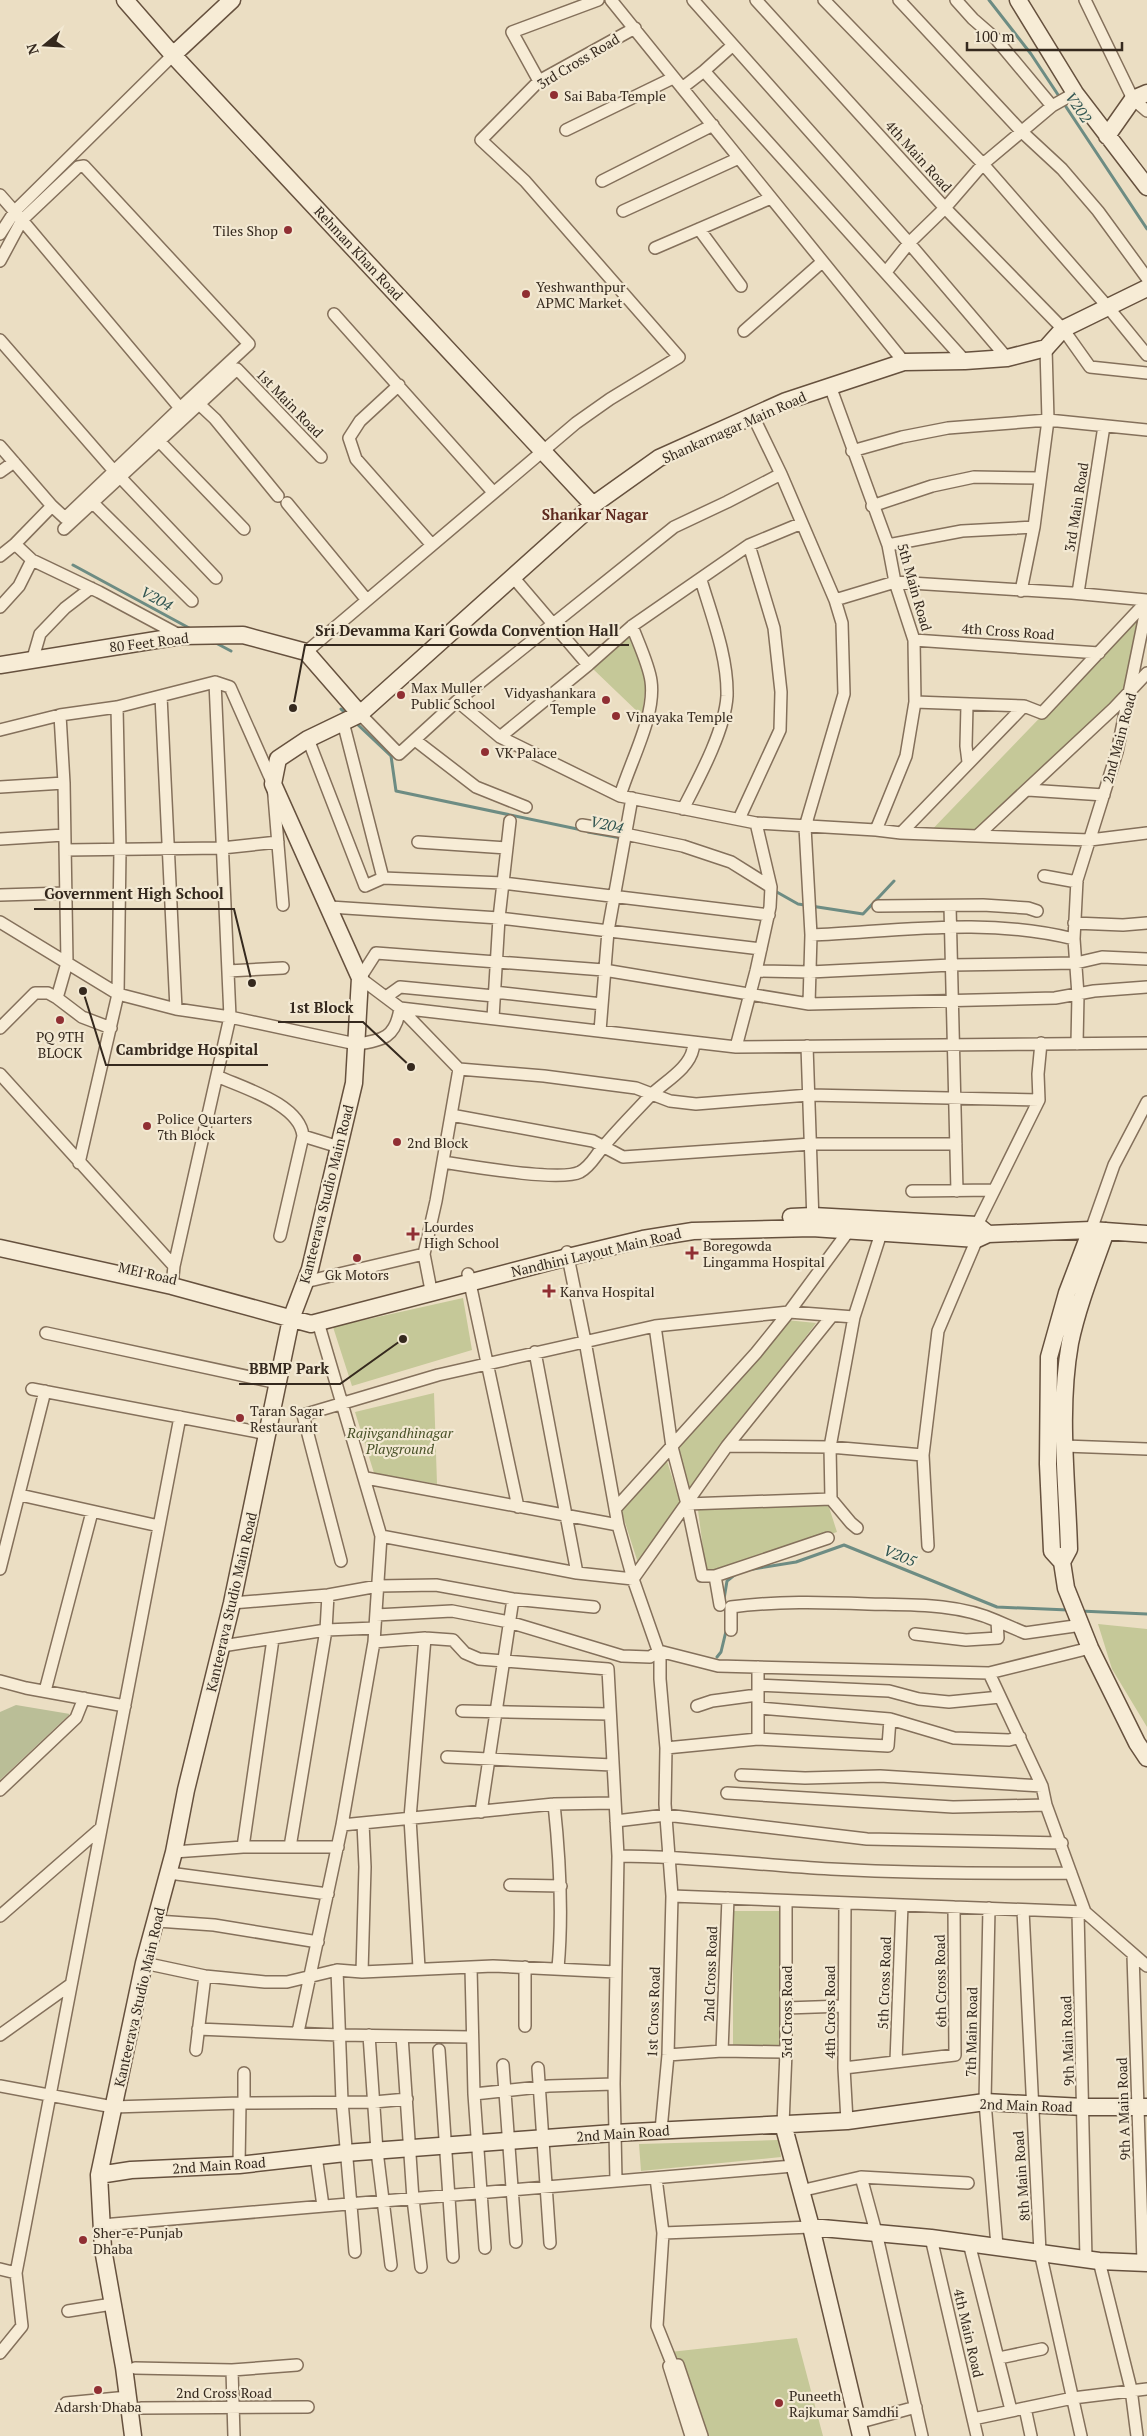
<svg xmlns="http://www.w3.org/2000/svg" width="1147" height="2436" font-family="'PT Serif',serif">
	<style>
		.green { fill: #c5c898 }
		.cemetery { fill: #babe97 }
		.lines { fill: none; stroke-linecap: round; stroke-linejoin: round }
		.stream { stroke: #6d8c83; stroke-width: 3 }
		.street-casing { stroke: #84705b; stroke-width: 14 }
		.secondary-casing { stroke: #66513e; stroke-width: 19 }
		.street { stroke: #f7ecd6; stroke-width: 11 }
		.secondary { stroke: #f7ecd6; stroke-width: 16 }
		.poi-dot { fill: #902f33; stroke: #f3e9d3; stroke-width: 2 }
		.labels { text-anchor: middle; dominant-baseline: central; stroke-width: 4.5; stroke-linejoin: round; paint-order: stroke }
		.street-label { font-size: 14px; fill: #35291e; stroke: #f3e9d3 }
		.poi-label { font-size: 14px; fill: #35291e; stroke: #f3e9d3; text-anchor: start }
		.park-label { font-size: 14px; font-style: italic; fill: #475026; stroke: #f3e9d3 }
		.water-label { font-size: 15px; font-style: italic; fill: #2f5450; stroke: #f3e9d3 }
		.neighbourhood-label { font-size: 15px; font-weight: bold; fill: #5f2b20; stroke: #f3e9d3 }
		.leader { fill: none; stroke: #35291e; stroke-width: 2 }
		.callout-dot { fill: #35291e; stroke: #f3e9d3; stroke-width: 2 }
		.callout-label { font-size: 15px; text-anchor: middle; font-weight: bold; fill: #35291e; stroke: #f3e9d3; stroke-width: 4.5; stroke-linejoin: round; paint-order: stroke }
	</style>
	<rect width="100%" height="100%" fill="#ebdec3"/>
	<!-- green -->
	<path class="green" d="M1138 616 1132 698 979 843 923 839Z
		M630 633 646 682 642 716 593 669Z
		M463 1298 472 1350 352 1386 333 1327Z
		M786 1320 816 1323 691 1492 676 1447Z
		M434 1393 437 1484 374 1473 355 1412Z
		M666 1458 681 1505 638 1563 621 1510Z
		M828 1504 837 1532 714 1572 706 1571 698 1510Z
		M1098 1624 1147 1629V1727L1112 1669Z
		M733 1911H779V2046H733Z
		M778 2140 781 2157 641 2171 639 2144Z
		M797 2338 823 2436H687L661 2353Z"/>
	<!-- cemetery -->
	<path class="cemetery" d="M16 1705 70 1714 0 1780V1712Z"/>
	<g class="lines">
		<!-- stream -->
		<path class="stream" d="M989 0 1031 54 1147 229
			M73 565 191 629
			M214 642 231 651
			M341 709 348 715
			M356 723 391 756 396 791 582 830
			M588 832 621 838
			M775 891 798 904 863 914 894 881
			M753 1569 796 1562 844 1545 997 1607 1068 1610
			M1080 1611 1147 1614
			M726 1614 724 1599 727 1581 737 1573
			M717 1657 721 1652 727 1627"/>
		<!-- street casing -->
		<g class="street-casing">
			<path id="street" d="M611 0 904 362
				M693 0 909 243 1007 358
				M756 0 945 208 1063 329 1090 367 1147 373
				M824 0 983 164 1107 306 1147 355
				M899 0 1021 131 1062 169 1098 211 1147 278
				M956 0 973 19 996 39 1052 106
				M1085 0 1133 99 1147 111
				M704 71 733 45
				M539 81 512 32 598 0
				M682 88 704 71 965 361
				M566 130 673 78
				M602 181 713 125
				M0 195 22 220 78 167 84 166 249 344 180 408
				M623 211 739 158
				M699 229 741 286
				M0 234 15 211 173 55
				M655 248 771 198
				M0 261 22 220 180 408 65 518 52 506 0 446
				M886 272 909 243 945 208 983 164 1052 106 1075 93
				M334 314 493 492
				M744 331 822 262
				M0 340 114 471
				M399 385 360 421 349 438 356 459 432 545
				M830 386 888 545 895 582 914 640 915 702 906 756 876 830
				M199 404 215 419 278 496
				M753 416 781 474 835 600 842 623 844 694 805 827 811 935 809 1004
				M159 441 244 529
				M852 451 902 437 948 428 1048 420 1147 430
				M0 472 14 462
				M120 477 216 578
				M93 503 192 601
				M287 503 366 599
				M872 506 932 486 974 477 1040 478
				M64 529 237 369 321 457
				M888 545 962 531 1034 527
				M0 556 15 544 52 506
				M32 560 99 592 181 636
				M513 577 588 665
				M1021 591 1034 527 1048 420 1046 348
				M1078 593 1104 426
				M835 600 895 582 1072 593 1147 600
				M0 607 19 586 32 560 15 544
				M914 640 1099 653
				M306 652 576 423 610 399 679 357 525 181 481 140 539 81 635 28
				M33 658 40 634 65 608 91 588
				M161 696 176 1009
				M457 701 674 527 727 502 781 474
				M915 702 1024 706
				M967 705 966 746 968 762
				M360 714 399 754 457 701 500 737 620 796 756 823 876 830 901 833 977 836 1114 708 1147 673
				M60 715 64 783 67 963 57 998 82 1017 111 1028
				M343 722 383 878
				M0 730 60 715 117 707 215 682 230 687 273 784 283 905
				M500 737 588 665 632 626 749 545 802 523
				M308 739 365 886 383 878 503 883 769 915
				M415 740 476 787 526 807
				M0 787 64 783
				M1028 790 1104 795
				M620 796C630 762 656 716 651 681 649 665 638 642 632 626
				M683 809C699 778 725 730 727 696 728 657 712 617 701 580
				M739 819 780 730 781 692 774 628 749 545
				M582 825 625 832
				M901 833 1024 706 1042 713 1147 601
				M625 834 683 846 731 862 771 887
				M977 836 1090 840 1147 833
				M0 839 64 835
				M418 842 507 848
				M65 850 222 848 278 842
				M1044 876 1077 882
				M0 895 66 893
				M878 906 983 905 1028 908 1037 911
				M950 906 957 1191
				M330 907 499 918 761 949
				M0 922 118 994 176 1009 230 1017 356 1044C383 1041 396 1037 400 1008
				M1074 923 1123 925 1147 923
				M811 935C899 931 986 917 1074 939
				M228 971 283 968
				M756 971 810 972 951 965 1076 963 1102 957 1147 959
				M1147 987 1094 991 1055 998 809 1004 604 970 376 953 360 978 400 1008 736 1047 1147 1043
				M494 992 602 1004
				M386 997 400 987 494 996
				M493 1018 499 918 510 821
				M0 1028 35 993H48L57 998
				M600 1031 608 931 632 798
				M1077 1044 1078 995 1074 939 1077 880 1117 752 1147 605
				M807 1046 813 1222
				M736 1047 756 971 770 907 771 887 756 823
				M459 1069 544 1076 636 1088 670 1101 696 1104 809 1095 1039 1100
				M0 1074 174 1266 172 1286
				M217 1076C243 1088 300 1104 303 1136L280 1236
				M451 1115 593 1141 623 1157 811 1144H956
				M303 1136 339 1147
				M443 1162C469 1166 560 1182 580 1172 591 1166 595 1156 603 1147 618 1129 634 1113 650 1096 664 1082 689 1069 693 1049
				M79 1163 118 994 120 850 117 707
				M912 1191 994 1190
				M977 1225 1039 1100 1038 1074 1041 1043
				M1091 1230 1114 1165 1147 1102
				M567 1252 585 1341 618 1525 633 1579 660 1656V1679L666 1748 665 1804 672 1896 668 2055 661 2130
				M424 1254 430 1285
				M174 1266 230 1017 215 682
				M468 1274 518 1507
				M305 1282 424 1254 436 1201 459 1069 400 1008
				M318 1322 381 1536 577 1573 633 1579 727 1446 831 1317
				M655 1326 672 1447 687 1504 702 1576H715L828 1538
				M46 1333 278 1383
				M535 1352 577 1573
				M32 1389 268 1434
				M727 1446 830 1447 923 1455
				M1064 1446 1147 1449
				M366 1478 618 1525
				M20 1495 159 1526
				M687 1504 831 1499
				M615 1509 756 1353 789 1312 850 1229
				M857 1528 851 1523 831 1499 830 1447 854 1317 883 1227
				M928 1546 923 1455 938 1331 977 1239
				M341 1561 303 1415 438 1375 655 1326 789 1312 854 1317
				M0 1569 45 1391
				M715 1576 720 1605
				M232 1603 328 1595 378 1586 436 1585 513 1599 594 1607
				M376 1615 452 1611 509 1622 622 1656 650 1657 659 1651 718 1666 989 1673 1090 1648
				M997 1621 1025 1633 1082 1625
				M731 1630V1607C776 1601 822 1602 868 1604 911 1605 957 1603 997 1621L998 1638 966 1640 915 1634
				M374 1642 425 1638 453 1640 465 1653 479 1659 608 1669 618 1856 614 2084 616 2181
				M222 1646 326 1630 375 1628
				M989 1673 1042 1786 1046 1805 1085 1912 1147 1966
				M0 1681 26 1688 125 1706
				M758 1685 889 1691 919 1699 949 1702 1000 1697
				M45 1691 92 1512
				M697 1706 712 1701 757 1695
				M758 1708 890 1719 954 1738 1009 1740 1020 1737
				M462 1711 609 1714
				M758 1739V1667
				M666 1748 758 1739 888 1746 890 1719
				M447 1757 612 1765
				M741 1775 805 1778 880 1776 1042 1786
				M0 1790 76 1718 84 1698
				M727 1793 953 1807 1046 1805
				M554 1804C560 1859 563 1913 558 1968
				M481 1812 513 1599
				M616 1821 666 1815 867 1839 1062 1843
				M342 1825 554 1804 614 1803
				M243 1847 273 1639
				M290 1847 326 1630 328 1595
				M174 1852 243 1847H338
				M618 1856C689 1856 760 1865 831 1869 911 1873 991 1874 1071 1873
				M169 1873 328 1894
				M510 1885 561 1886
				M672 1896 1085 1912
				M845 1903 844 2068 847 2121
				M989 1908 985 2102 997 2246
				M1023 1910 1040 2252 1081 2436
				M1078 1912 1086 2259
				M0 1916 101 1828
				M157 1921 214 1925 318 1942
				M1133 1955 1143 2262
				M144 1963 205 1976 265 1982H287L337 1970 362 1972 493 1966 616 1972
				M525 1967V2026
				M419 1968 410 1818 425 1638
				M471 1968 474 2094 485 2248
				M337 1970 342 2101 355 2252
				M362 1972 365 1867 363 1823
				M786 2008 844 2006
				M198 2029 339 2035 471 2037
				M298 2032 342 1825 374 1642 381 1536
				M0 2035 70 1985
				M369 2035 377 2151 391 2265
				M402 2036 413 2199 421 2267
				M196 2050 205 1976
				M439 2050 453 2257
				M722 2051 728 1898
				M668 2055 722 2051 786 2052
				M896 2061 902 1905
				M503 2065 516 2242
				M538 2068 550 2243
				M844 2068 955 2055 954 1907
				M244 2073V2103
				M0 2086 113 2107 240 2103 239 2165
				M474 2094 549 2086 614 2084
				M240 2103 374 2102 407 2099
				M783 2124 786 2052V1901
				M316 2156 323 2206
				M861 2177 968 2183
				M656 2178 663 2233 811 2227
				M800 2191 861 2177 876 2232 922 2436
				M102 2225 793 2166
				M663 2233 657 2326 673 2366
				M931 2238 977 2436
				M969 2243 1011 2410
				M1099 2261 1131 2389 1137 2436
				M0 2269 16 2273
				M68 2311 112 2304
				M0 2353 22 2326 16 2273 180 1417
				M999 2358 1042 2349
				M135 2368 232 2370
				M66 2403 128 2397
				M141 2408 308 2407
				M1025 2408 1031 2436
				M973 2419 1073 2398 1147 2389
				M857 2423 916 2407
				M234 2436 232 2370 297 2365
				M691 2436 669 2366 678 2365 702 2436"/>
		</g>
		<!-- secondary casing -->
		<g class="secondary-casing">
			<path id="secondary" d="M125 0 173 55 593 505
				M1018 0 1075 93 1147 187
				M173 55 232 0
				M1107 136 1133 99 1147 93
				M0 665 181 636 243 635 306 652 360 714
				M791 1217 813 1216 977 1225 988 1234
				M1091 1230 1067 1293 1049 1357 1048 1464 1052 1551 1062 1562 1066 1588 1090 1648 1137 1743 1147 1758
				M0 1248 172 1286 311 1324 568 1257 643 1239 693 1231 812 1228 977 1239 988 1234 1091 1230 1147 1234
				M1062 1562 1069 1549C1067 1480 1058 1411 1070 1343 1078 1305 1093 1268 1106 1231
				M783 2124 811 2227 931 2238 1099 2261 1147 2263
				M99 2175 131 2170 239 2165 345 2153 614 2133 847 2121 985 2102 1084 2107H1147
				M811 2227 861 2436
				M133 2436 124 2367 103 2249 99 2175 144 1963 174 1852 186 1790 232 1603 291 1319 310 1269 354 1083 360 978 273 784 278 759 308 739 360 714 593 505 659 458 786 401 904 362 965 361 1007 358 1046 348 1063 329 1147 288"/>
		</g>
		<!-- street -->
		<use href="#street" class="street"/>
		<!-- secondary -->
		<use href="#secondary" class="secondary"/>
	</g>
	<!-- markers -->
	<g class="poi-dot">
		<circle cx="554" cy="95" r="5"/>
		<circle cx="288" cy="230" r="5"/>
		<circle cx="526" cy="294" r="5"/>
		<circle cx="401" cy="695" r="5"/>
		<circle cx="606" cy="700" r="5"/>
		<circle cx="616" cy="716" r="5"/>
		<circle cx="485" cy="752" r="5"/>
		<circle cx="60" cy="1020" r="5"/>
		<circle cx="147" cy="1126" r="5"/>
		<circle cx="397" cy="1142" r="5"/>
		<path d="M410.5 1226.5h5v5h5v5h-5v5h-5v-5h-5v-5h5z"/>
		<path d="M689.5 1245.5h5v5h5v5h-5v5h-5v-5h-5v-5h5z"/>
		<circle cx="357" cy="1258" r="5"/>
		<path d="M546.5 1283.5h5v5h5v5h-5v5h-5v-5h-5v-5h5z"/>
		<circle cx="240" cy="1418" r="5"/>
		<circle cx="83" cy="2240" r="5"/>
		<circle cx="98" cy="2390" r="5"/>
		<circle cx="779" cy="2403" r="5"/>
	</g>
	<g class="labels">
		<!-- street labels -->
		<g class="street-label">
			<text transform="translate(578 61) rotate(-31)">3rd Cross Road</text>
			<text transform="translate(919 156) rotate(48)">4th Main Road</text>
			<text transform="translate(359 253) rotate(47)">Rehman Khan Road</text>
			<text transform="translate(290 403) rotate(46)">1st Main Road</text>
			<text transform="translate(734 427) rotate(-24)">Shankarnagar Main Road</text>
			<text transform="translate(1076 507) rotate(-81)">3rd Main Road</text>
			<text transform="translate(915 587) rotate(74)">5th Main Road</text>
			<text transform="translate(1008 631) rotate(4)">4th Cross Road</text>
			<text transform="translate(149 642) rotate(-7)">80 Feet Road</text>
			<text transform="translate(1119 738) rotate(-75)">2nd Main Road</text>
			<text transform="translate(326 1194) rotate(-76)">Kanteerava Studio Main Road</text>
			<text transform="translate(596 1252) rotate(-13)">Nandhini Layout Main Road</text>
			<text transform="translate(148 1273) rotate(13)">MEI Road</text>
			<text transform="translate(231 1602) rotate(-77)">Kanteerava Studio Main Road</text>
			<text transform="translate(710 1974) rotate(-88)">2nd Cross Road</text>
			<text transform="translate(940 1981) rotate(-91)">6th Cross Road</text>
			<text transform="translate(884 1983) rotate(-88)">5th Cross Road</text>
			<text transform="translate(139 1997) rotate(-77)">Kanteerava Studio Main Road</text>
			<text transform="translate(653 2012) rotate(-88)">1st Cross Road</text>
			<text transform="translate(786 2012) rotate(-90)">3rd Cross Road</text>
			<text transform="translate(829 2012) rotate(-90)">4th Cross Road</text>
			<text transform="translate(971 2032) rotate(-89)">7th Main Road</text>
			<text transform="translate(1067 2041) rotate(-92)">9th Main Road</text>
			<text transform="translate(1026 2105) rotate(2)">2nd Main Road</text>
			<text transform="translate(1123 2109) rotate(-92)">9th A Main Road</text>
			<text transform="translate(623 2133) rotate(-4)">2nd Main Road</text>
			<text transform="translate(219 2165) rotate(-4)">2nd Main Road</text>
			<text transform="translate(1021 2176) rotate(-94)">8th Main Road</text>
			<text transform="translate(969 2333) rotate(77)">4th Main Road</text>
			<text x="224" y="2392">2nd Cross Road</text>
		</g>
		<!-- poi labels -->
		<g class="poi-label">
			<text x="564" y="95">Sai Baba Temple</text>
			<text x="278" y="230" text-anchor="end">Tiles Shop</text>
			<text x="536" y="286">Yeshwanthpur<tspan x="536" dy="16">APMC Market</tspan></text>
			<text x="411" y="687">Max Muller<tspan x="411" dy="16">Public School</tspan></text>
			<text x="596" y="692" text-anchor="end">Vidyashankara<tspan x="596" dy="16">Temple</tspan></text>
			<text x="626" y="716">Vinayaka Temple</text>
			<text x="495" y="752">VK Palace</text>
			<text x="60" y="1036" text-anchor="middle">PQ 9TH<tspan x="60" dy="16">BLOCK</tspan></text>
			<text x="157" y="1118">Police Quarters<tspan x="157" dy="16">7th Block</tspan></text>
			<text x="407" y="1142">2nd Block</text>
			<text x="424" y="1226">Lourdes<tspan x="424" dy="16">High School</tspan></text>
			<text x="703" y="1245">Boregowda<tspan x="703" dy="16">Lingamma Hospital</tspan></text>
			<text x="357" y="1274" text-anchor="middle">Gk Motors</text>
			<text x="560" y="1291">Kanva Hospital</text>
			<text x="250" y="1410">Taran Sagar<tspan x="250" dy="16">Restaurant</tspan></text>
			<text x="93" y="2232">Sher-e-Punjab<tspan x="93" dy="16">Dhaba</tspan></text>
			<text x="789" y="2395">Puneeth<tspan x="789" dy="16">Rajkumar Samdhi</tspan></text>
			<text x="98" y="2406" text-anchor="middle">Adarsh Dhaba</text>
		</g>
		<!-- park labels -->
		<g class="park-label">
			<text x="400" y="1432">Rajivgandhinagar<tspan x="400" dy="16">Playground</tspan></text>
		</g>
		<!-- water labels -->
		<g class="water-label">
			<text transform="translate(1079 107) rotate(56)">V202</text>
			<text transform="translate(157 598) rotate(29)">V204</text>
			<text transform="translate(607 824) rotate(12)">V204</text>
			<text transform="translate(900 1555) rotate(22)">V205</text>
		</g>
		<!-- neighbourhood labels -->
		<g class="neighbourhood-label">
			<text x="595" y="514">Shankar Nagar</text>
		</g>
	</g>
	<!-- callouts -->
	<path class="leader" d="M293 708L305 645H629M252 983L234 909H34M411 1067L363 1022H278M83 991L106 1065H268M403 1339L340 1384H239"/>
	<g class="callout-dot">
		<circle cx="293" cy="708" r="5"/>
		<circle cx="252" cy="983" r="5"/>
		<circle cx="411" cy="1067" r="5"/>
		<circle cx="83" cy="991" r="5"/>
		<circle cx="403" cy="1339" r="5"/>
	</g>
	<g class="callout-label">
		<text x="467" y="636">Sri Devamma Kari Gowda Convention Hall</text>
		<text x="134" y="899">Government High School</text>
		<text x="321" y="1013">1st Block</text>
		<text x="187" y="1055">Cambridge Hospital</text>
		<text x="289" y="1374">BBMP Park</text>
	</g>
	<!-- north arrow -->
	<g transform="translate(45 45) rotate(252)" stroke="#f3e9d3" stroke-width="4" paint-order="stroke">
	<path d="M0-4L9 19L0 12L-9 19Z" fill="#35291e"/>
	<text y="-8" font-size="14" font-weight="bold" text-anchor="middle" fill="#35291e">N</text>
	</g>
	<!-- scale -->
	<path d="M967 42v8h155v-8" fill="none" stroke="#35291e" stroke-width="2.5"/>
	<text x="974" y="42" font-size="15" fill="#35291e" stroke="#f3e9d3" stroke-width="4" paint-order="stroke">100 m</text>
</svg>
